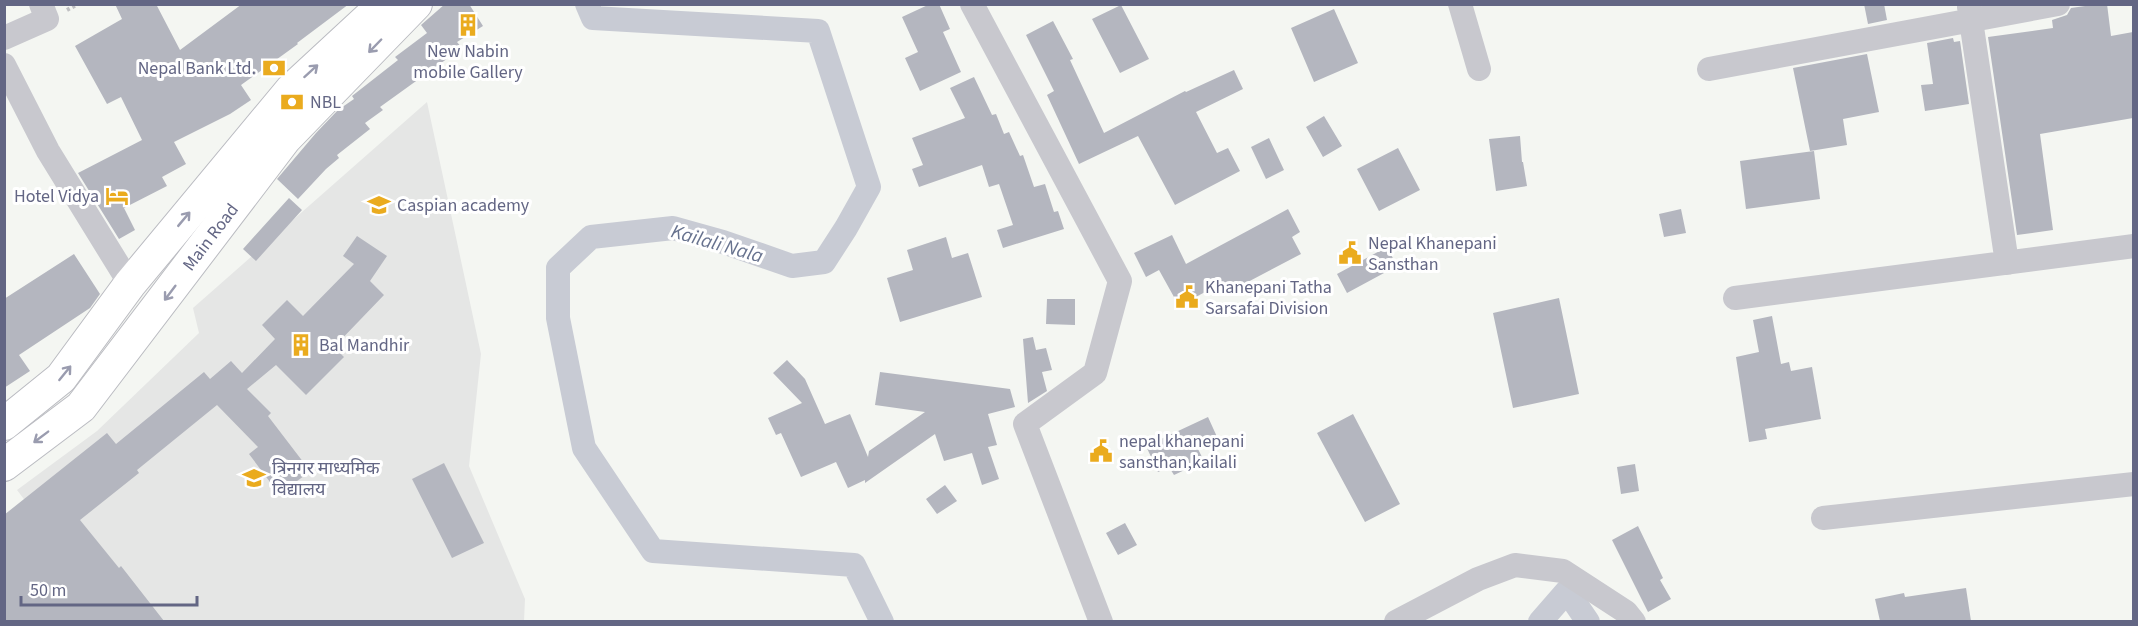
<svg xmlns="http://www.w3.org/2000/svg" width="2138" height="626" font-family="'Source Sans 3','Noto Sans Devanagari',sans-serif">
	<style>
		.built { fill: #e5e6e5 }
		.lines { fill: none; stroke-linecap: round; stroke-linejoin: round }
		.canal { stroke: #c8cbd4; stroke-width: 24 }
		.building { fill: #b4b6bf }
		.major-casing { stroke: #babbc1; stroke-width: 34 }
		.path { stroke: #bfbfc2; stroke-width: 4; stroke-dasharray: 3 3; stroke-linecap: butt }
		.minor { stroke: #c8c8ce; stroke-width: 24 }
		.major { stroke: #fff; stroke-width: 32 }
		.oneway { stroke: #9a9caf }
		.labels { text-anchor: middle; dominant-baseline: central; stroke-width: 6; stroke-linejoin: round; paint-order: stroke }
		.poi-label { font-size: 18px; fill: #636684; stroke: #fff; text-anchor: start }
		.street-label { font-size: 18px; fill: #636684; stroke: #fff }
		.water-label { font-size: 20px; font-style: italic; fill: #68738f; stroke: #fff }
	</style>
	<rect width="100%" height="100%" fill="#f4f6f2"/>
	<!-- built -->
	<path class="built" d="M427 102 481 354 469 466 525 599 524 621H116L17 490 97 431 199 333 193 308Z"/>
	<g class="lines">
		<!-- canal -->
		<path class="canal" d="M587 4 593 18 818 31 869 187 846 228 824 262 792 266 723 242 673 228 591 237 558 268V318L584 448 653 551 854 565 882 622
			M1540 622 1567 591 1588 622"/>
	</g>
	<!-- building -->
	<path class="building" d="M115 4H156L180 50 242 4H349L297 43 298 44 241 85 251 100 230 114 174 142 186 164 162 177 167 186 124 208 135 230 119 239 78 173 142 140 121 97 107 104 75 46 122 19Z
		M445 4H469L483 26 457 42 462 48 380 107 383 110 365 123 370 129 337 155 339 158 326 169 298 199 277 179 316 133 338 110 354 99 352 96 398 60 395 57 427 33 421 25Z
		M930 4H939L950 29 943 32 961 72 920 91 905 58 918 52 902 17Z
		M1864 4H1884L1887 20 1868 24Z
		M2099 4H2107L2111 36 2133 32V118L2040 134 2053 230 2017 235 1988 37 2053 28 2052 20 2067 15 2071 8Z
		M1121 5 1149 59 1120 73 1092 19Z
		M1334 9 1358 63 1314 82 1291 28Z
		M1053 21 1073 59 1070 60 1104 133 1185 91 1186 92 1234 70 1243 89 1196 112 1217 153 1228 148 1240 171 1175 205 1138 136 1079 164 1047 95 1054 91 1026 35Z
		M1953 38 1954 42 1960 41 1969 104 1925 111 1921 85 1933 84 1927 43Z
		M1867 54 1879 112 1843 119 1847 145 1810 151 1793 68Z
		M974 77 992 115 996 114 1004 134 1009 132 1020 156 1023 155 1034 187 1045 184 1054 212 1058 211 1064 229 1003 248 997 230 1013 225 999 184 989 187 982 165 919 187 912 169 923 165 912 138 965 118 950 88Z
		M1324 116 1342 146 1323 157 1306 127Z
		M1520 136 1522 162H1523L1527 186 1496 191 1489 139Z
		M1269 138 1284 170 1266 179 1251 147Z
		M1398 148 1420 190 1379 211 1357 169Z
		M1814 151 1820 199 1746 209 1740 161Z
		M289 198 302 210 256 261 243 249Z
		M1288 209 1300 232 1292 237 1301 254 1225 294 1220 284 1179 306 1159 270 1146 277 1134 253 1172 235 1186 264Z
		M1681 209 1686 233 1664 237 1659 214Z
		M357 236 387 256 370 281 384 295 334 347 344 357 306 395 276 365 247 389 271 413 268 416 307 467 300 471 304 476 279 494 249 454 258 447 217 405 137 470 139 473 80 520 119 568 121 566 164 621H4V515L107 433 116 444 204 372 210 379 231 361 242 373 275 339 262 325 287 300 303 316 354 264 343 256Z
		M946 237 952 258 968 253 982 297 900 322 887 278 913 270 907 250Z
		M1387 247 1397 266 1347 293 1337 274Z
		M74 254 100 294 90 308 19 355 30 371 4 388V299Z
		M1559 298 1579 394 1513 408 1493 313Z
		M1047 299H1075V325L1046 324Z
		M1772 316 1781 364 1789 362 1791 371 1812 367 1821 419 1765 429 1767 439 1749 442 1736 357 1759 352 1753 320Z
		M1033 337 1036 350 1046 348 1052 370 1042 372 1047 391 1028 403 1023 339Z
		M787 360 805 379 825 424 850 414 868 457 869 451 925 412 875 405 880 372 1010 389 1015 407 988 414 997 445 988 447 999 479 982 485 972 453 944 461 935 434 865 483V480L848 488 836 462 801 477 781 433 776 435 768 418 802 403 773 373Z
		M1353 414 1400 504 1365 522 1317 433Z
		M1208 417 1218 439 1198 449 1204 461 1174 475 1169 467 1158 472 1146 446Z
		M444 463 484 543 452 558 412 479Z
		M1635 464 1639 491 1621 494 1617 467Z
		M945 485 957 501 937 514 926 499Z
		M1125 523 1137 545 1118 555 1106 533Z
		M1638 526 1663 578 1660 580 1671 599 1648 612 1612 540Z
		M1966 588 1971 621H1880L1875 599 1904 593 1905 597Z"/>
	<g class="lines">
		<!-- major casing -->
		<g class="major-casing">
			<g id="major">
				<path d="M4 424 61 378 130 284 291 90 384 4"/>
				<path id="s1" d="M4 465 81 407 285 139 416 4"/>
			</g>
		</g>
		<!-- path -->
		<path class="path" d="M67 10 78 4"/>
		<!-- minor -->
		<path class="minor" d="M972 4 1120 281 1095 373 1025 424 1101 622
			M1460 4 1479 69
			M1969 7 2007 263
			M4 38 47 19 41 4
			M4 65 48 151 130 284
			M1709 69 2058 4
			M1735 298 2134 246
			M1823 518 2134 484
			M1396 622 1478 579 1515 565 1563 571 1626 612 1634 622"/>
		<!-- major -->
		<use href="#major" class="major"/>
	</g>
	<!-- one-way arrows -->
	<defs><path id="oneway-shaft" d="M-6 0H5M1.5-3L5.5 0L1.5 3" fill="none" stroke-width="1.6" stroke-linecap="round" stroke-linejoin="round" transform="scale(1.5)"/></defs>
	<g class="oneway">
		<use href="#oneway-shaft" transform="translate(375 46) rotate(134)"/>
		<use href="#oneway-shaft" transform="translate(311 71) rotate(-42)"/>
		<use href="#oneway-shaft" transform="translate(184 219) rotate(-50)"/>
		<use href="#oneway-shaft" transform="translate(170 293) rotate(127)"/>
		<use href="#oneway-shaft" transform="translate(65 373) rotate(-51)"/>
		<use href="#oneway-shaft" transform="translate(41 437) rotate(143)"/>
	</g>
	<!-- icons -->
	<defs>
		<g id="building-bare" transform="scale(1.8)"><path d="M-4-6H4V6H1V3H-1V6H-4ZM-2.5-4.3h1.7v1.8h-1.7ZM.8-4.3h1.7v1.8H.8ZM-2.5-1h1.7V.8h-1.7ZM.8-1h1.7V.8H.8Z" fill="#eaab1e" stroke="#fff" stroke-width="2.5" paint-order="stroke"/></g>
		<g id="bank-bare" transform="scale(1.8)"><path d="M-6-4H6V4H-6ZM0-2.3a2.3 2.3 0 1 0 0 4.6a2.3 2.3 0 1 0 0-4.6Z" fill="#eaab1e" stroke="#fff" stroke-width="2.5" paint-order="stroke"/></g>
		<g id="hotel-bare" transform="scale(1.8)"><path d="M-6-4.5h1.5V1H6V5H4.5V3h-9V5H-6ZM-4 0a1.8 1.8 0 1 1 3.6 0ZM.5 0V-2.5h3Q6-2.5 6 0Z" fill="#eaab1e" stroke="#fff" stroke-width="2.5" paint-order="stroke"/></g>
		<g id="school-bare" transform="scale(1.8)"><path d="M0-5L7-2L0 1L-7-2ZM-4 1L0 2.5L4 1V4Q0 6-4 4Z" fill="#eaab1e" stroke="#fff" stroke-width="2.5" paint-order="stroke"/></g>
		<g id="civic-bare" transform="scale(1.8)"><path d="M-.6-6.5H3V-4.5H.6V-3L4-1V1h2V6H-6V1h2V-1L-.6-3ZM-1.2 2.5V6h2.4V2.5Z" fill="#eaab1e" stroke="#fff" stroke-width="2.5" paint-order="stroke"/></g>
	</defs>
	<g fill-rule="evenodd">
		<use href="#building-bare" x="468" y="25"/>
		<use href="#bank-bare" x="274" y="68"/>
		<use href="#bank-bare" x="292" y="102"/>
		<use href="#hotel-bare" x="117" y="196"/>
		<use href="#school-bare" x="379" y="205"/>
		<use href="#civic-bare" x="1350" y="253"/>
		<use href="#civic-bare" x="1187" y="297"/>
		<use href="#building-bare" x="301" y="345"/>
		<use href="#civic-bare" x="1101" y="451"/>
		<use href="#school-bare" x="254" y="478"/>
	</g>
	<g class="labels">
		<!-- poi labels -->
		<g class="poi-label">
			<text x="468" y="51" text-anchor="middle">New Nabin<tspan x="468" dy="21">mobile Gallery</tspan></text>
			<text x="256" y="68" text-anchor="end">Nepal Bank Ltd.</text>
			<text x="310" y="102">NBL</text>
			<text x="99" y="196" text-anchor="end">Hotel Vidya</text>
			<text x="397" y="205">Caspian academy</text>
			<text x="1368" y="243">Nepal Khanepani<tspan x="1368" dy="21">Sansthan</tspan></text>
			<text x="1205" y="287">Khanepani Tatha<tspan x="1205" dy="21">Sarsafai Division</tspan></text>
			<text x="319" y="345">Bal Mandhir</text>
			<text x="1119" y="441">nepal khanepani<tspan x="1119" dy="21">sansthan,kailali</tspan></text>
			<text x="272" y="468">त्रिनगर माध्यमिक<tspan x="272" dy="21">विद्यालय</tspan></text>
		</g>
		<!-- street labels -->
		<g class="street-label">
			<text stroke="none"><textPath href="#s1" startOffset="310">Main Road</textPath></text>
		</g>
		<!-- water labels -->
		<g class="water-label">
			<text transform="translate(717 244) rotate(16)">Kailali Nala</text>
		</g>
	</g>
	<!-- border -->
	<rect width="2138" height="626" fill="none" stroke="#636684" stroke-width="12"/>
	<!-- scale -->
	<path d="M21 596v9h176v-9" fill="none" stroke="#636684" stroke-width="3"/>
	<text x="30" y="596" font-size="18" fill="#636684" stroke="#ffffff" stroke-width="4.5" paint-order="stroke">50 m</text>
</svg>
